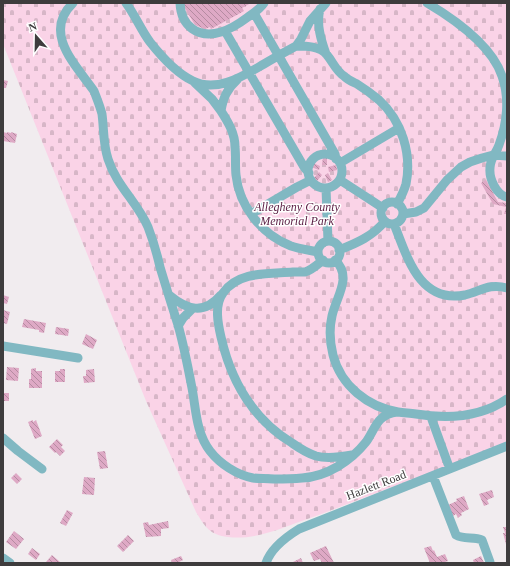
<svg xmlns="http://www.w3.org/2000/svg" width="510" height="566" font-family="Georgia,serif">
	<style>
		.cemetery { fill: url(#cemetery-stones) }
		.building { fill: url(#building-back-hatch) }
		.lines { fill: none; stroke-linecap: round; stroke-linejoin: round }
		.minor { stroke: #81b8c2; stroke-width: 9 }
		.labels { text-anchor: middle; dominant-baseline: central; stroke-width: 3; stroke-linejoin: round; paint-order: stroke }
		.park-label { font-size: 12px; font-style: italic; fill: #5a1d43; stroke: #fff }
		.street-label { font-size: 12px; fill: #3e3c3d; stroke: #fff }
	</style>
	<defs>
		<pattern id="cemetery-stones" width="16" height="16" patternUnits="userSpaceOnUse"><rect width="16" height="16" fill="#fad3e7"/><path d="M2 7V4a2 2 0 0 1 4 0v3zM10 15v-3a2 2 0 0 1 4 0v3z" fill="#d7b6c7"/></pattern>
		<pattern id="building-back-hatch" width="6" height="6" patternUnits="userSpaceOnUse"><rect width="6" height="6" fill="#dea9c5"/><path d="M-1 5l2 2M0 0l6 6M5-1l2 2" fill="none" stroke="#b58ba1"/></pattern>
	</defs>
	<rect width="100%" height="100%" fill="#f1ecef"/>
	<!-- cemetery -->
	<path class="cemetery" d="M3 3H507V443C455 463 403 483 350 503 332 510 314 517 296 523 275 531 251 540 228 537 210 535 205 527 196 512L146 401 3 44Z"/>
	<!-- building -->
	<path class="building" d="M182 3H251L242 8 244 11 211 29 210 27 205 29 195 25Z
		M3 80 8 81 6 88H3Z
		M3 132 7 133V132L11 133V132L17 134 15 143 3 141Z
		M323 157 327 158V165H322Z
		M313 163 320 166 319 170 311 167Z
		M336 165 337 170 329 172 328 167Z
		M319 172 322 175 317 181 314 178Z
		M328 173 332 180 328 182 325 175Z
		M486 180 498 202 507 203V214H504L506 207 493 204 481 183Z
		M3 295 9 297 7 304 3 303Z
		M3 310 10 312 7 324 3 323Z
		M24 319 46 323 44 333 39 332V330L22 327Z
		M56 327 69 329 68 336 55 334Z
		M86 334 97 340 93 349 82 344Z
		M7 367 19 368 18 381 6 380Z
		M36 368V371H42V388H29V379H31V369Z
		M60 369H65V382H55V371H60Z
		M94 369 95 382 84 383 83 376H86V370Z
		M3 393H9V401H3Z
		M33 420V422L36 420 42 436 35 439 28 422Z
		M57 439 63 445 61 447 65 451 60 456 56 452 55 453 49 447Z
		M105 451 108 468 100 469 97 452Z
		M16 473 22 479 17 484 11 478Z
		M84 477 95 478 94 495 82 494Z
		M492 490 494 497 487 500 489 504 484 506 479 494Z
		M464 496 469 509 461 513 462 515 458 518 456 514 453 516 448 505 457 501 456 499Z
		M67 510 73 513 66 526 60 523Z
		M168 521 169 528 161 529V536L146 537 143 523 148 522 149 525Z
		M503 527H507V548L503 533H505Z
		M14 531 24 539 16 549 6 542Z
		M128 535 134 541 123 552 117 546Z
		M326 546 334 563H322L320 559 314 561 310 553Z
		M431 546 433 551 434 550 437 557 445 554 448 561 442 563H430L424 548Z
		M32 548 40 554 36 560 28 554Z
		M52 555 60 562 59 563H47L46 562Z
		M181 556 183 560 179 562V563H172L171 560Z
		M481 556 484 563H474L473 560Z
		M301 558 303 563H293V562Z"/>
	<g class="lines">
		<!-- minor -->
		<path class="minor" d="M73 3C42 33 76 65 94 91 97 99 100 106 102 114 104 129 103 144 108 159 116 185 137 202 148 227 153 240 157 254 160 267 166 287 172 306 178 325 184 346 188 367 192 388 196 409 196 433 210 451 220 464 237 475 253 478 260 479 267 478 274 479 283 479 292 479 302 478 326 477 351 461 366 442 376 428 376 415 397 412
			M126 3C135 15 141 30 150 42 161 56 176 73 193 81 217 93 243 76 264 64 274 58 285 52 296 46L301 39 310 21 326 3
			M180 3C181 26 198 39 221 32 231 29 240 23 248 17 254 13 260 9 264 3
			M427 3C454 19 491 44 502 76 510 98 507 124 499 145 496 153 490 159 490 168 489 178 496 195 507 197
			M320 9C316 24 321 40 326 54
			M254 13 335 154 336 159
			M225 31 304 167 309 173
			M296 46C306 46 320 46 327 55 333 62 336 71 344 76 348 80 353 82 357 84 365 89 372 94 379 100 402 121 412 154 406 184 404 191 401 197 397 204
			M237 80C227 89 223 98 221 111 228 122 235 133 235 147 236 156 235 166 236 175 239 206 262 235 291 246 300 249 309 250 318 252
			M195 83 212 99 221 111
			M308 171a17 17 0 1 1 34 0a17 17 0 1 1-34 0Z
			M340 163 399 128
			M340 180 383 208
			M326 188 328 241
			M381 213a11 11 0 1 1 22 0a11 11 0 1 1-22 0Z
			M251 214 297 187 311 180
			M403 214 416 212 424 208 447 180 461 167 470 162 482 158 493 155 507 156
			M394 224C407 256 419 304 465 295 481 291 489 283 507 288
			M318 252a11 11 0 1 1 22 0a11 11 0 1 1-22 0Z
			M339 250C357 243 373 236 385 221
			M323 260C317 265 312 270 305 272 301 272 297 272 293 272 269 274 238 271 223 293 214 305 218 324 221 337 231 381 253 419 292 443 299 448 307 453 316 456 327 459 341 457 352 455
			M335 260C353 277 336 297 332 316 329 329 330 343 333 355 341 386 368 407 398 412 404 413 410 413 416 414 447 419 481 417 507 399
			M169 295C187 310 204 315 221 295
			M178 326 183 318 193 308
			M3 346 78 358
			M431 417 448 464
			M3 438 18 451 42 469
			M433 476 456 535C464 540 474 536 482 540L490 562
			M3 558 10 563
			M266 563C271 548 286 537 299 529L507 446"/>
	</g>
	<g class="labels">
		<!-- park labels -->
		<g class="park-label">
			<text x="297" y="207">Allegheny County<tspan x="297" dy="14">Memorial Park</tspan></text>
		</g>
		<!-- street labels -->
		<g class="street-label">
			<text transform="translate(376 485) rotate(-21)">Hazlett Road</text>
		</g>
	</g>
	<!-- border -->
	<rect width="510" height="566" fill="none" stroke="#3e3c3d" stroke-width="8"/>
	<!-- north arrow -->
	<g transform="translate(36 36) rotate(340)" stroke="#ffffff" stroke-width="3" paint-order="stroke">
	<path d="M0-3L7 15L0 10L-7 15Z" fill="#3e3c3d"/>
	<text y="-6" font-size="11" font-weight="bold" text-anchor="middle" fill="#3e3c3d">N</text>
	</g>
</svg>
